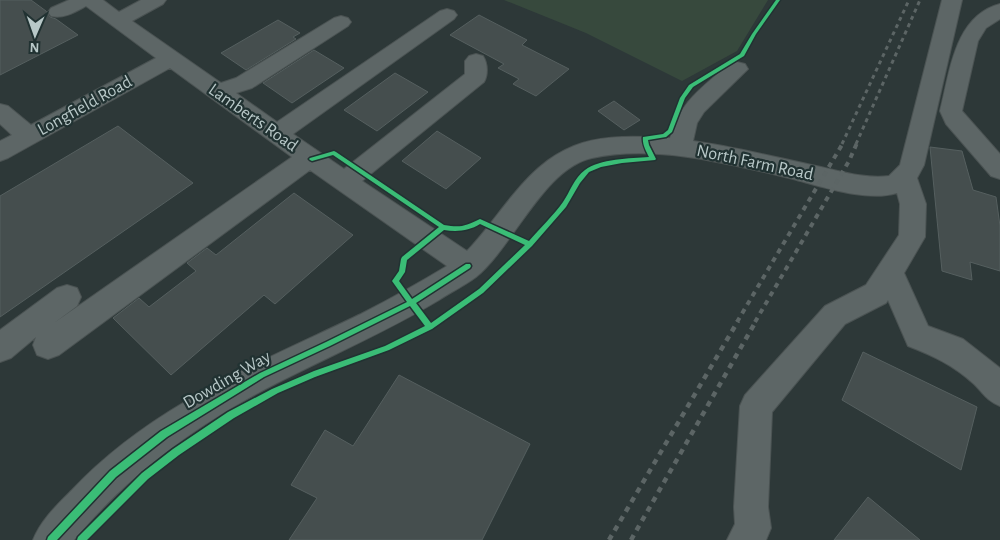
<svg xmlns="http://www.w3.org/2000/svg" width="1000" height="540" font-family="'Alegreya Sans',sans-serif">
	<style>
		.green { fill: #37493d }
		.building { fill: #454e4e; stroke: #555f5f }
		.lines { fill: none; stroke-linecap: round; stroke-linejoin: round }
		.minor-casing { stroke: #4b5353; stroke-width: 2 }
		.minor { fill: #5d6666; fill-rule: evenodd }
		.rail-far2 { stroke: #5c6565; stroke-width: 3; stroke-dasharray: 4 4; stroke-linecap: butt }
		.rail-far1 { stroke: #5c6565; stroke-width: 4; stroke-dasharray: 5 5; stroke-linecap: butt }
		.rail { stroke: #5c6565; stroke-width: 4.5; stroke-dasharray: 5.5 5.5; stroke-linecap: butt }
		.cycleway-casing { stroke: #213232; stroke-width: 3 }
		.cycleway { fill: #3abd76; fill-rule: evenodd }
		.labels { text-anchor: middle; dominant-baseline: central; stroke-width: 4.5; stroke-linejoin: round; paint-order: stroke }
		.street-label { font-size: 18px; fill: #b8c8c8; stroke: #213232 }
	</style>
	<rect width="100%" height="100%" fill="#2d3838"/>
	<!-- green -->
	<path class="green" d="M504 0H768L737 51 682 81 586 33Z"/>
	<!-- building -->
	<path class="building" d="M0 0H31L46 11 50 17 56 19 78 35 0 75Z
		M479 15 527 40 522 45 569 69 536 96 513 84 519 79 498 68 504 64 450 35Z
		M278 20 300 33 293 37 296 39 246 70 221 53Z
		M314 50 344 68 292 103 263 83Z
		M395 73 428 92 377 131 344 110Z
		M614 101 640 120 624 130 598 111Z
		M118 126 193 183 0 317V196Z
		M437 131 481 158 446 189 402 161Z
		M930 147 962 151 973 190 996 197 1000 226V271L970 262 972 280 942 271Z
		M294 193 353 235 275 304 264 295 171 375 113 318 139 298 149 307 196 271 187 263 207 248 216 255Z
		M863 352 977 407 961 470 842 400Z
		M399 375 530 444 482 540H289L317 498 291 485 325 430 353 446Z
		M868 497 920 540H834Z"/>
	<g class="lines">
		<!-- minor casing -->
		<g class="minor-casing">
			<path id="minor" d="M69 0H103L119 12 141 0H166L163 4 132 21 221 83 236 78 334 18 341 16 348 18 351 22 348 26 252 88 236 93 277 122 440 11 447 9 454 11 457 15 454 19 293 134 344 169 465 74V61L469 56 476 54 483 56C488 64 488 75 484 82L362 181 467 251C484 233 498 213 513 195 561 136 598 134 670 138 681 100 701 89 729 64L737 62 745 64 748 69 704 112 697 123 693 141C736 147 778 158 821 167 843 172 867 179 889 176L900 165 942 0H962L924 165 917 178 926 204 925 237 904 273 928 326 963 339 1000 368V406C986 400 984 394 974 384 953 365 934 356 908 346L888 300 886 303 845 324 772 412 768 507 771 528 766 540H727L735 524 734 507 740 406 745 395 825 306 866 285 899 235 900 204 897 193C867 202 823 187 793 179 731 164 655 144 592 158 544 168 513 247 476 277 464 286 451 292 439 300 386 332 330 356 275 384 199 423 129 474 74 540H33C41 520 57 505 72 490 152 405 259 363 361 314 390 299 419 283 447 266L310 170 59 355 48 359 37 355 33 345 36 337 11 358 0 362V330L57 288 67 285 77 288 81 297 77 306 54 323 292 157 170 68 8 158 0 161V141L12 135 0 124V104L8 106 31 125 156 58 86 6C75 12 64 19 51 16L48 12 51 8Z
				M1000 4V19L986 28 978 41 962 111 1000 154V179L991 176 946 124 940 111C950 73 954 16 1000 4Z"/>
		</g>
		<!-- minor -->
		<use href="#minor" class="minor"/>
		<!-- rail-far2 -->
		<path class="rail-far2" d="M842 144 909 0
			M856 144 920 0"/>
		<!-- rail-far1 -->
		<path class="rail-far1" d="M737 322 843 143
			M755 322 849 161 857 143"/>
		<!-- rail -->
		<path class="rail" d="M609 540 738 321
			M631 540 756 321"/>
		<!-- cycleway casing -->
		<g class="cycleway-casing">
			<path id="cycleway" d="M776 0H780L756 34 744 56 693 87 685 98 672 132 666 137 648 140 649 145 656 159 655 160 622 163 601 167 589 172 580 183 566 207 532 246 483 293 432 329 389 350 315 377 278 393 234 418 179 455 148 479 87 540H77L78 537 142 473 173 449 228 412 272 389 314 371 385 346 425 326 410 306 330 346 264 377 167 437 116 477 57 540H47L48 537 110 471 161 431 260 373 326 342 407 302 392 281 399 271 401 259 402 257 439 227 333 155 312 161 310 160 309 159 310 158 334 151 336 152 444 225C461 228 465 226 480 219L529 241C540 228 553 216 563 202 570 192 574 178 585 170 599 159 631 158 649 157 646 151 642 144 643 137L663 134 668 130 680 98 689 85 740 54 752 34ZM480 224 525 245 479 289 431 323 416 303 470 268 471 266 470 264H466L412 299 399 281 405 272 407 260 444 230C457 232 469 231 480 224Z"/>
		</g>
		<!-- cycleway -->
		<use href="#cycleway" class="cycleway"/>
	</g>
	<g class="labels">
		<!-- street labels -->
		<g class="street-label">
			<text transform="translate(85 106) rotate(-29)">Longfield Road</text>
			<text transform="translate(253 118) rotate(35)">Lamberts Road</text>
			<text transform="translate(755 163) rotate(12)">North Farm Road</text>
			<text transform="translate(227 380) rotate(-30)">Dowding Way</text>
		</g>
	</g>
	<!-- north arrow -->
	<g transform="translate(35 35) rotate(182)" stroke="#213232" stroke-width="4" paint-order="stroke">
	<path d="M0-4L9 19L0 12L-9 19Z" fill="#b8c8c8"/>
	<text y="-8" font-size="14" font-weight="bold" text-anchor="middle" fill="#b8c8c8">N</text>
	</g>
</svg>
